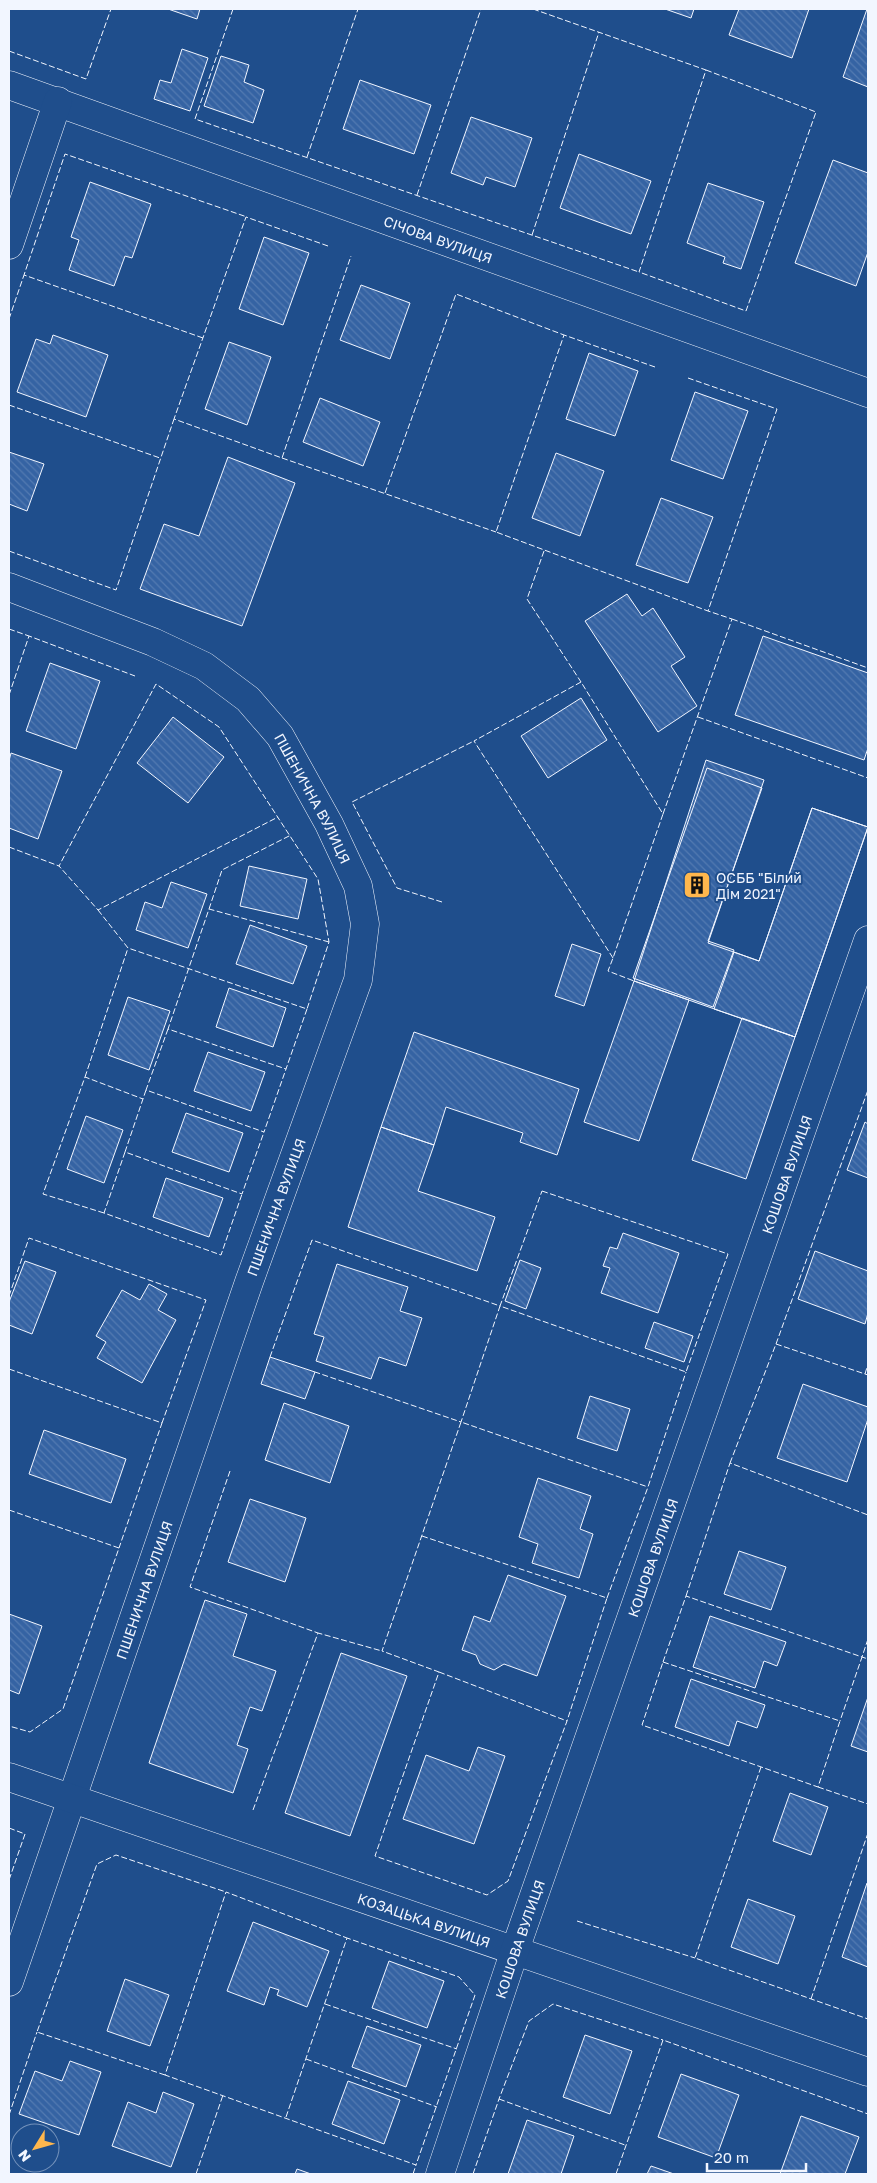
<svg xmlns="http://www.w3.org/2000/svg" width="877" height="2183" font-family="'Golos Text',sans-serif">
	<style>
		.building { fill: url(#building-back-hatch); stroke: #f2f6ff }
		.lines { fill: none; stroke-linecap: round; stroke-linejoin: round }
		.street-casing { stroke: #f2f6ff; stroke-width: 29 }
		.street { stroke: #1f4e8c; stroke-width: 28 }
		.fence { stroke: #f2f6ff; stroke-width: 1; stroke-dasharray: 6 2.5; stroke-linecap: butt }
		.labels { text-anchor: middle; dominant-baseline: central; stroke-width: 4; stroke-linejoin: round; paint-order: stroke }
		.street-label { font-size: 14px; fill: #f2f6ff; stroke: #1f4e8c }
		.poi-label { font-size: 14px; fill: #f2f6ff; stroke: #1f4e8c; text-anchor: start }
	</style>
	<defs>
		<pattern id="building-back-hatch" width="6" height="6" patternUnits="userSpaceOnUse" patternTransform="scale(1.25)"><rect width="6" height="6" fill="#3563a3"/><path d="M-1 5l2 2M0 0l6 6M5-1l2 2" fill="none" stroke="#537ab1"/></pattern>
	</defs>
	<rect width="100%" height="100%" fill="#1f4e8c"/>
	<!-- building -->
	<path class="building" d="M168 9H200L197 19Z
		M665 9H694L691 18Z
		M739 9H809L792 58 729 35Z
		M867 9H868V87L843 77Z
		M182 49 208 58 190 111 154 99 160 80 171 83Z
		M221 56 249 65 244 82 264 90 253 123 204 106Z
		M360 80 431 105 414 154 343 129Z
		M471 117 532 138 515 187 486 177 483 185 451 173Z
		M579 154 651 181 631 234 560 208Z
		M833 160 868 173V252L856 286 795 263Z
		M90 182 151 204 132 258 125 256 114 286 69 270 79 240 71 237Z
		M708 183 764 202 741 269 723 263 725 257 687 243Z
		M264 237 309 253 283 325 239 309Z
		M361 285 410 303 390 359 340 340Z
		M53 335 108 355 86 417 17 392 36 339 50 344Z
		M229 342 271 357 247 425 205 409Z
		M589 353 638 371 615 436 566 419Z
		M695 392 748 411 723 479 671 460Z
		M320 398 380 422 363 466 303 442Z
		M9 452 44 464 27 511 9 504Z
		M556 453 604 471 580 536 532 518Z
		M228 457 295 483 242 626 140 589 164 524 199 536Z
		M661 498 713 517 688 583 636 565Z
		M627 594 642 616 653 608 685 657 671 666 697 706 658 732 585 621Z
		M763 636 868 673V748L864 760 735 715Z
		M50 663 100 681 76 749 26 731Z
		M581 698 607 740 548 778 521 736Z
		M173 717 224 757 188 803 137 763Z
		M11 753 62 771 38 839 9 828V761Z
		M706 760 764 780 708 943 759 961 812 808 868 827 795 1037 634 981Z
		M707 768 762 788 708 941 734 950 713 1007 633 978Z
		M812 808 868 827 795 1037 714 1009 734 952 759 961Z
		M249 866 307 879 298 919 240 906Z
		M171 882 207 894 188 948 136 930 145 902 162 908Z
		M250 925 307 946 293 984 236 964Z
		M572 944 601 954 584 1006 555 996Z
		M634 981 689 1000 639 1141 584 1122Z
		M229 988 286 1008 273 1047 216 1027Z
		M128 997 170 1011 149 1070 108 1055Z
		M742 1018 795 1037 746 1179 692 1160Z
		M414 1032 579 1089 557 1155 520 1142 523 1133 446 1107 434 1145 381 1127Z
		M208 1052 265 1072 251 1111 194 1091Z
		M186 1113 243 1133 229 1172 172 1152Z
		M86 1116 123 1130 104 1183 67 1169Z
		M865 1122 868 1124V1178L847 1170Z
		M381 1127 434 1145 418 1191 495 1217 477 1271 348 1227Z
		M166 1178 223 1198 209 1237 153 1217Z
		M623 1233 679 1253 658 1313 601 1293 610 1268 603 1266 610 1247 617 1249Z
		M815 1251 868 1271V1313L865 1324 798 1299Z
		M520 1260 541 1268 526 1309 505 1301Z
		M25 1261 56 1272 32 1334 9 1325V1302Z
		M337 1264 408 1287 400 1311 422 1318 406 1366 379 1357 371 1379 316 1361 324 1337 314 1334Z
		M149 1284 167 1294 158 1310 176 1320 142 1383 97 1358 106 1342 96 1336 122 1290 140 1300Z
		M654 1322 693 1336 684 1362 645 1348Z
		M270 1357 315 1372 305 1399 261 1384Z
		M803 1384 868 1407V1419L847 1482 777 1458Z
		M590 1396 630 1409 617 1451 577 1438Z
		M284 1403 349 1426 330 1483 265 1460Z
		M44 1430 126 1459 111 1503 29 1474Z
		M538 1478 591 1496 580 1529 593 1534 579 1578 532 1563 538 1544 519 1537Z
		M250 1499 306 1518 285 1582 228 1562Z
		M739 1551 786 1567 771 1610 724 1594Z
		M508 1575 566 1596 537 1676 504 1664 494 1670 480 1664 476 1655 462 1650 474 1616 490 1622Z
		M205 1600 247 1614 233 1656 276 1671 262 1711 250 1707 237 1745 248 1749 233 1793 149 1763Z
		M9 1614 42 1626 19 1694 9 1690Z
		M710 1616 786 1642 777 1666 764 1661 755 1688 693 1667Z
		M341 1653 407 1676 350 1836 285 1813Z
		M691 1679 765 1705 757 1728 737 1721 729 1746 675 1727Z
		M868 1697V1752L851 1746Z
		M478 1747 505 1756 474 1844 403 1819 426 1755 469 1771Z
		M790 1793 828 1807 811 1855 773 1841Z
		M867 1883H868V1967L842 1957Z
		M748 1899 795 1916 778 1964 731 1947Z
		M253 1922 329 1951 307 2007 277 1995 279 1990 270 1987 264 2005 227 1991Z
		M389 1961 444 1981 427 2028 372 2008Z
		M125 1979 169 1995 150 2046 107 2031Z
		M367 2026 421 2045 406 2087 352 2067Z
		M585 2035 632 2051 610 2114 563 2097Z
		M70 2061 101 2072 79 2135 19 2114 35 2071 62 2081Z
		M681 2074 739 2095 716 2158 658 2137Z
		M348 2081 400 2100 384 2144 332 2124Z
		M163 2092 194 2104 171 2167 112 2146 128 2102 156 2113Z
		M801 2116 859 2137 845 2174H780Z
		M527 2120 574 2136 561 2174H508Z
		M651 2166 674 2174H647Z
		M297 2169 311 2174H295Z"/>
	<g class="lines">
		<!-- street casing -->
		<g class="street-casing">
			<g id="street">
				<path id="s1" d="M9 85 868 393"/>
				<path d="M9 245 58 101"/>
				<path id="s2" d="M9 587 153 642 204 666 248 699 280 736 329 824 358 886 365 924 358 980 249 1282 9 1982"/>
				<path id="s3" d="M9 1777 868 2072"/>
				<path id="s4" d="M440 2174 515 1950 868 940"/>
			</g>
		</g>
		<!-- street -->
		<use href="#street" class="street"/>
		<!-- fence -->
		<path class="fence" d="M233 9 195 119 639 272
			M533 9 706 70
			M9 51 86 79 111 9
			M706 70 816 112 746 311 639 272Z
			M307 157 358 9
			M417 195 481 9
			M532 235 599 32
			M328 246 246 217 174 419 282 458 351 256
			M9 319 24 275
			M203 338 24 275 65 154 247 217
			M655 367 564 335 496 532 708 611 777 409 688 378
			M9 405 160 458
			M282 458 496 532
			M385 493 456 294 564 335
			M9 551 116 590 174 419
			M544 551 527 599 581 682
			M732 619 868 668
			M9 629 29 636
			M9 695 29 636 135 676
			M698 717 868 778
			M663 814 732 619 708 611
			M9 847 59 866
			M442 902 397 888 352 802 474 741
			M209 909 222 870 291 835
			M98 910 128 948 307 1009 329 942 318 879 219 727 156 684 59 866 98 910 278 817
			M613 958 474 741 581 682 663 814 613 958 608 971 634 981
			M307 1009 286 1069 168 1029 209 909 329 942
			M168 1029 146 1090 264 1132 286 1069
			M85 1077 128 948
			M146 1090 125 1152 242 1194 264 1132
			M125 1152 104 1213 221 1255 242 1194
			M542 1191 728 1254 686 1372 500 1306Z
			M104 1213 43 1194 85 1077 143 1099
			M9 1296 29 1238 206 1300 162 1423
			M776 1344 868 1090
			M270 1357 312 1240 500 1306 461 1422 315 1372
			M9 1369 162 1423 119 1548
			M865 1374 868 1364
			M730 1463 776 1344 868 1375
			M230 1471 190 1587 318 1633
			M9 1510 119 1548 63 1709 30 1732 9 1726
			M422 1536 607 1598 567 1721 508 1881 487 1895 375 1856 439 1672 382 1651 461 1422 648 1487
			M686 1596 730 1463 868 1515
			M607 1598 648 1487 686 1372
			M868 1639 862 1657 868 1659
			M663 1662 840 1721 818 1787 642 1725Z
			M663 1662 686 1596 862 1657 840 1721
			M439 1672 567 1721
			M761 1767 695 1958 868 2019
			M818 1787 868 1804
			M253 1810 318 1633 382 1651
			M9 1828 25 1834 9 1880
			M577 1921 695 1958
			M811 1999 868 1833
			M325 2004 457 2049
			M306 2059 437 2107
			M165 2075 37 2032 97 1864 116 1855 226 1892
			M499 2099 625 2145
			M9 2115 37 2032
			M286 2117 347 1938 459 1977 475 1995 416 2165 165 2075 226 1892 347 1938
			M196 2174 223 2095
			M413 2174 416 2165
			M473 2174 499 2099 529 2021 553 2004 663 2040
			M616 2174 663 2040 868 2114"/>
	</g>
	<!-- icons -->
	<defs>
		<g id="building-square" transform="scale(1.4375)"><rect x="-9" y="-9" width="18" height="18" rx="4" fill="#ffb74d" stroke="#1f4e8c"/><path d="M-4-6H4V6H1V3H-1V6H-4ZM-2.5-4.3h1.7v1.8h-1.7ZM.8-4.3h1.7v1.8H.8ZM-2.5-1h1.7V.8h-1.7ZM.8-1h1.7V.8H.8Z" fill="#111"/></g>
	</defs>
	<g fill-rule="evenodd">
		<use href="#building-square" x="697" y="885"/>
	</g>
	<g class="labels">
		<!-- street labels -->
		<g class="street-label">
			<text stroke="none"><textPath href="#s1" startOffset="456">СІЧОВА ВУЛИЦЯ</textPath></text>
			<text stroke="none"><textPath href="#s2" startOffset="385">ПШЕНИЧНА ВУЛИЦЯ</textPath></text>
			<text stroke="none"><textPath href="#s4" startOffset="1058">КОШОВА ВУЛИЦЯ</textPath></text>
			<text transform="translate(276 1207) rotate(-70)">ПШЕНИЧНА ВУЛИЦЯ</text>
			<text stroke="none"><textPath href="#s4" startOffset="652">КОШОВА ВУЛИЦЯ</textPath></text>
			<text transform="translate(144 1590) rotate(-71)">ПШЕНИЧНА ВУЛИЦЯ</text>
			<text stroke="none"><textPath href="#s3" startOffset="439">КОЗАЦЬКА ВУЛИЦЯ</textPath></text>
			<text stroke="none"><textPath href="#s4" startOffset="248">КОШОВА ВУЛИЦЯ</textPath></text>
		</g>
		<!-- poi labels -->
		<g class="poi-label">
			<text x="716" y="877">ОСББ "Білий<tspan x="716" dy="16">Дім 2021"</tspan></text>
		</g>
	</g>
	<!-- border -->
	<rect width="877" height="2183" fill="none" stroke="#f2f6ff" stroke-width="20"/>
	<!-- north arrow -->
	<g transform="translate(35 2148) rotate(233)"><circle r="24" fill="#1f4e8c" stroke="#7391ba"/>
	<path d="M0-4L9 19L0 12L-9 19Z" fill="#ffb74d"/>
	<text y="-8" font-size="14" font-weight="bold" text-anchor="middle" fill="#f2f6ff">N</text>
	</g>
	<!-- scale -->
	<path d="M707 2163v8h99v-8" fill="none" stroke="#f2f6ff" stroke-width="2.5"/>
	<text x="714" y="2163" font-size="15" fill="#f2f6ff" stroke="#1f4e8c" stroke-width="4" paint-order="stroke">20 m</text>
</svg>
